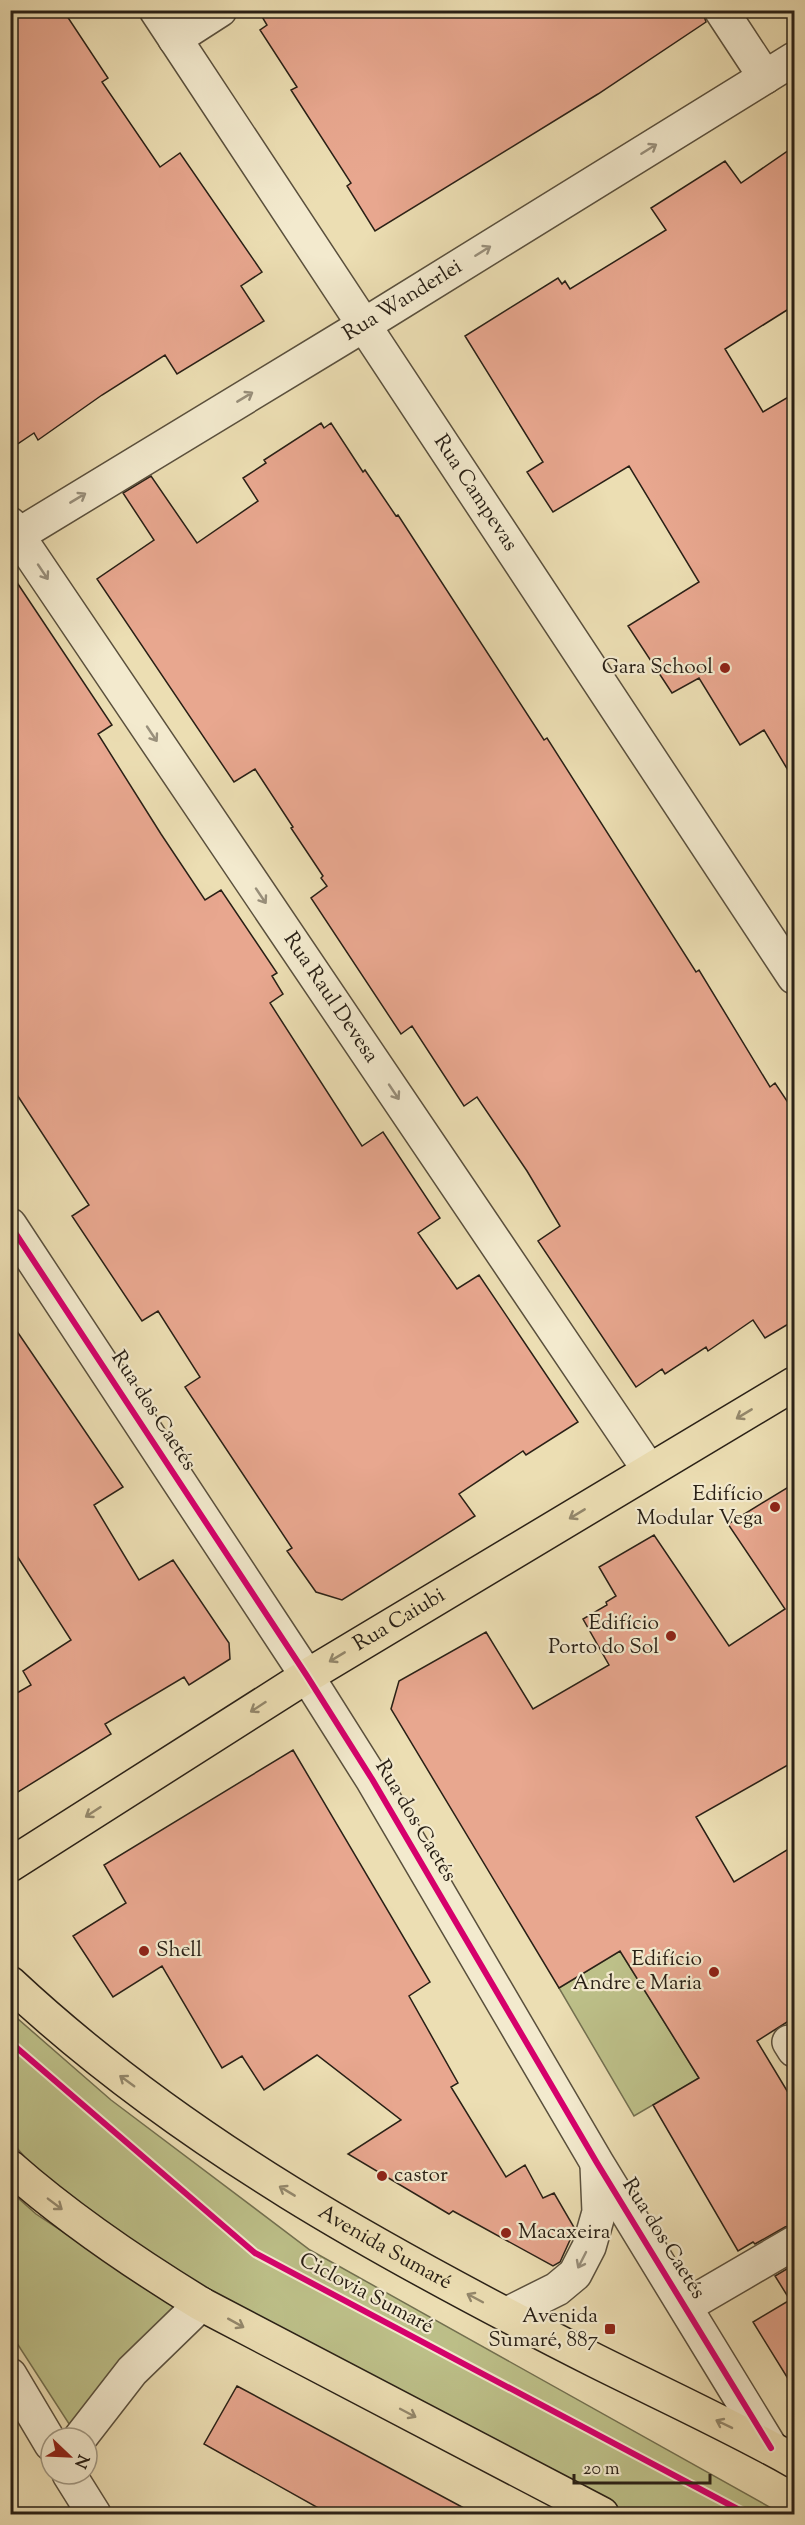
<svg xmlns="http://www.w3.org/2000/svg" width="805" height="2525" font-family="'Sorts Mill Goudy',serif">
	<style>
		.green { fill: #bdc089; stroke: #737050; stroke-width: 1.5 }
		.building { fill: #e8a78f; stroke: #292016; stroke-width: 1.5 }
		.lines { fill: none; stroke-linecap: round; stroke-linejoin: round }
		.minor-casing { stroke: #5a503d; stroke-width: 36 }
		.major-casing { stroke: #292016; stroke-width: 36 }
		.minor { stroke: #f3eace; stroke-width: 33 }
		.major { stroke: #ecdeb3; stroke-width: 33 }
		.cycleway-casing { stroke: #f3eace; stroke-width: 10 }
		.cycleway { stroke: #d6006c; stroke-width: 6 }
		.oneway { stroke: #988f7b }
		.oneway2 { stroke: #94886c }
		.poi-dot { fill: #8f2418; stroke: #f3eace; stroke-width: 2 }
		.labels { text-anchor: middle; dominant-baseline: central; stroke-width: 4.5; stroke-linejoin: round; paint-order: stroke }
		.street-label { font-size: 21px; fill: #292016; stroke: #f3eace }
		.poi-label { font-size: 21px; fill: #292016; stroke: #f3eace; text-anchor: end }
	</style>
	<rect width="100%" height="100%" fill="#ecdeb3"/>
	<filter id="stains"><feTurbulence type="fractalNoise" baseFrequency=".00333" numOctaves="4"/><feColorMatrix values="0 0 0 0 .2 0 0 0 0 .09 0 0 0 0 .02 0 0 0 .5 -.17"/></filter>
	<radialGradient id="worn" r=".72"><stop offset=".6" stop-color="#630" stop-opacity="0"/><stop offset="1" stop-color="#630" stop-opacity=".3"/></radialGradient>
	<!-- green -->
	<path class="green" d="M620 1951 699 2078 634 2116 559 1988Z
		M10 2012 111 2100 310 2250 782 2514H619L241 2307 201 2290 41 2176 11 2141Z
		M10 2191 36 2214 179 2309 73 2430 11 2334Z"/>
	<!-- building -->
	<path class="building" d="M10 10H63L108 78 102 82 160 167 180 153 262 272 241 286 264 321 177 374 165 355 102 395 38 440 34 433 10 449Z
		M258 10H702L706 22 598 94 375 231 347 186 351 183 291 90 297 87 260 30 267 25Z
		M795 146V305L725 349 763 412 795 393V782L764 730 740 745 699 678 672 693 628 626 699 582 629 466 553 512 527 472 543 462 465 336 558 278 562 284 565 281 570 289 666 230 651 208 725 161 741 183Z
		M321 423 324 428 331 423 363 472 365 470 396 516 398 515 544 740 547 738 696 972 699 970 770 1087 775 1083 795 1113V1320L765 1338 753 1320 708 1351 706 1347 665 1374 662 1369 636 1387 538 1241 560 1226 527 1171 477 1097 464 1106 412 1026 401 1034 311 898 327 886 321 878 323 876 291 828 293 827 255 769 234 782 97 579 154 540 123 493 151 476 197 543 258 501 243 478 266 463 264 460Z
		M10 572 112 725 98 734 161 834 205 900 221 890 277 973 272 976 283 994 270 1003 362 1146 383 1132 440 1218 418 1233 457 1289 479 1275 578 1422 526 1455 523 1451 459 1494 475 1516 342 1600 316 1592 287 1551 292 1548 185 1387 200 1377 158 1311 142 1321 72 1216 89 1205 10 1084Z
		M10 1321 123 1487 94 1505 139 1580 173 1560 229 1643 230 1659 189 1685 184 1677 105 1724 111 1734 10 1797V1697L31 1685 23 1671 71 1640 10 1545Z
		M795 1483V1761L696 1817 734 1882 795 1845V2017L757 2041 795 2104V2224L785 2227 755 2244 753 2242 738 2251 653 2105 699 2078 620 1951 559 1988 391 1709 399 1681 486 1632 533 1709 609 1665 583 1619 607 1605 606 1602 616 1596 599 1567 654 1535 729 1646 785 1609 728 1524Z
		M293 1750 430 1982 409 1996 458 2083 451 2087 506 2177 525 2165 543 2198 554 2193 575 2229 560 2262 553 2266 453 2211 449 2214 348 2154 401 2120 317 2055 264 2090 242 2056 222 2068 162 1966 113 1997 73 1936 126 1903 104 1865Z
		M795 2264V2390L753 2322 790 2300 775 2276Z
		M237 2386 475 2514H329L204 2444Z"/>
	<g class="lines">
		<!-- minor casing -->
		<g class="minor-casing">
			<g id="minor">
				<path id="s1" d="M156 10 794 977"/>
				<path d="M721 10 765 77"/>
				<path d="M175 39 220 10"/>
				<path id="s2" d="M10 524 649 1470"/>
				<path id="s3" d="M10 540 364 325 794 59"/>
				<path d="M10 1225 307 1676 372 1779 597 2163 771 2448"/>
				<path d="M789 2042 794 2050"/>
				<path d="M686 2306 794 2243"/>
				<path d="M507 2314 557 2289 575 2274 589 2247 599 2212 597 2165"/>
				<path d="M10 2375 51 2444"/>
				<path d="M80 2438 132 2371 201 2304"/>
				<path d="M69 2474 94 2514"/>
			</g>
		</g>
		<!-- major casing -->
		<g class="major-casing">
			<g id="major">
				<path id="s4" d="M10 1865 307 1676 794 1384"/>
				<path id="s5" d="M10 1983C181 2143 389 2256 596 2361 662 2394 730 2425 794 2461"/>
				<path d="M10 2167C69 2219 134 2263 201 2304L602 2514"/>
			</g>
		</g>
		<!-- minor -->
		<use href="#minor" class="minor"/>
		<!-- major -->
		<use href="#major" class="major"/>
		<!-- cycleway casing -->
		<g class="cycleway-casing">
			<path id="cycleway" d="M10 1225 307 1676 372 1779 597 2163 771 2448
				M10 2042 255 2253 747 2514"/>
		</g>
		<!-- cycleway -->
		<use href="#cycleway" class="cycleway"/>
	</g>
	<!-- one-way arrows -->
	<defs><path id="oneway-shaft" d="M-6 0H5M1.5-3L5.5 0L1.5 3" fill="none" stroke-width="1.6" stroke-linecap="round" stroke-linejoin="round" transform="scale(1.5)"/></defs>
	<g class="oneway">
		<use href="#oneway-shaft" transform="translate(649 149) rotate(-32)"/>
		<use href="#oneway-shaft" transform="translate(483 251) rotate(-32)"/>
		<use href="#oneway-shaft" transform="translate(245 397) rotate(-31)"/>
		<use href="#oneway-shaft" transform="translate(78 498) rotate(-31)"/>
		<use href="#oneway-shaft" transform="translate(43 572) rotate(56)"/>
		<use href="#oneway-shaft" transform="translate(152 734) rotate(56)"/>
		<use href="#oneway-shaft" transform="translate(261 896) rotate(56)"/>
		<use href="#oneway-shaft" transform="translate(394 1092) rotate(56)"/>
		<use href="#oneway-shaft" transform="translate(582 2260) rotate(117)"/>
	</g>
	<g class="oneway2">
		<use href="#oneway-shaft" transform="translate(744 1414) rotate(149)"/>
		<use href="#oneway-shaft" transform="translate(577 1514) rotate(149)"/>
		<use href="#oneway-shaft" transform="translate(337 1657) rotate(149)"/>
		<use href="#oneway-shaft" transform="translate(258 1707) rotate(147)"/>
		<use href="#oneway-shaft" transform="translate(93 1812) rotate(147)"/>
		<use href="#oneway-shaft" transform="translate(127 2081) rotate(-144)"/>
		<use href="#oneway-shaft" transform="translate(287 2191) rotate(-149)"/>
		<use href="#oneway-shaft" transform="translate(55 2204) rotate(37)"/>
		<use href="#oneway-shaft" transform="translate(475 2298) rotate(-152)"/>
		<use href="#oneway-shaft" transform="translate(236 2323) rotate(29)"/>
		<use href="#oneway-shaft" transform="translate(408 2413) rotate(28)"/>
		<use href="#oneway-shaft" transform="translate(724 2424) rotate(-154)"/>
	</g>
	<!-- markers -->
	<g class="poi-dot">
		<circle cx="725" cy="668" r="6"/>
		<circle cx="775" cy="1507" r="6"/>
		<circle cx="671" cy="1636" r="6"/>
		<circle cx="144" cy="1951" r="6"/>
		<circle cx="714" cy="1972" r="6"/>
		<circle cx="382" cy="2176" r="6"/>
		<circle cx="506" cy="2233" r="6"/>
		<rect x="604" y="2323" width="12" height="12" rx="3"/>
	</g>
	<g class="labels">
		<!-- street labels -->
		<g class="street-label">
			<text stroke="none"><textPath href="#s3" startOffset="460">Rua Wanderlei</textPath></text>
			<text stroke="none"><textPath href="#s1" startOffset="579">Rua Campevas</textPath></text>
			<text stroke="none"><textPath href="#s2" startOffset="572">Rua Raul Devesa</textPath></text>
			<text transform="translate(153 1411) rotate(57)">Rua dos Caetés</text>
			<text stroke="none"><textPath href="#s4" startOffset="460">Rua Caiubi</textPath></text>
			<text transform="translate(415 1821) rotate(59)">Rua dos Caetés</text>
			<text transform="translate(663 2239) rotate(58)">Rua dos Caetés</text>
			<text stroke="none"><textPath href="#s5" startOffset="460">Avenida Sumaré</textPath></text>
			<text transform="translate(366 2294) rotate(28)">Ciclovia Sumaré</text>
		</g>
		<!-- poi labels -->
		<g class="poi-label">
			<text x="713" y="668">Gara School</text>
			<text x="763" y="1495">Edifício<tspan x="763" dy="24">Modular Vega</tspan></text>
			<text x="659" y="1624">Edifício<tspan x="659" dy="24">Porto do Sol</tspan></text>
			<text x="156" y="1951" text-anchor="start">Shell</text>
			<text x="702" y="1960">Edifício<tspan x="702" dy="24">Andre e Maria</tspan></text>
			<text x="394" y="2176" text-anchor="start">castor</text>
			<text x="518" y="2233" text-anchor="start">Macaxeira</text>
			<text x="598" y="2317">Avenida<tspan x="598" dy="24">Sumaré, 887</tspan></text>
		</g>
	</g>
	<!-- margin -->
	<rect width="805" height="2525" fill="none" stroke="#ecdeb3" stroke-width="36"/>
	<rect x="12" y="12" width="781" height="2501" fill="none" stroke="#292016" stroke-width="3"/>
	<rect x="18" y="18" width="769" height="2489" fill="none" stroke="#292016" stroke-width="1.5"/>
	<!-- north arrow -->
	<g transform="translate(69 2456) rotate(113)"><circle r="28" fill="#f3eace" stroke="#a29984" stroke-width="1.5"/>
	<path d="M0-4.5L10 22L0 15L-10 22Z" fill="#8f2418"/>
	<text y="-9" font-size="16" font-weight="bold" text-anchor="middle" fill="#292016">N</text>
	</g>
	<!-- scale -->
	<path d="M574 2474v9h136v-9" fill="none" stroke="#292016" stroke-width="3"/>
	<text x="583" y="2474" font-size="18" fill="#292016" stroke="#f3eace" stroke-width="4.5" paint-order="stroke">20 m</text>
	<rect width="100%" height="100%" filter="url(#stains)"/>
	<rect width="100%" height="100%" fill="url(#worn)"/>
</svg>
